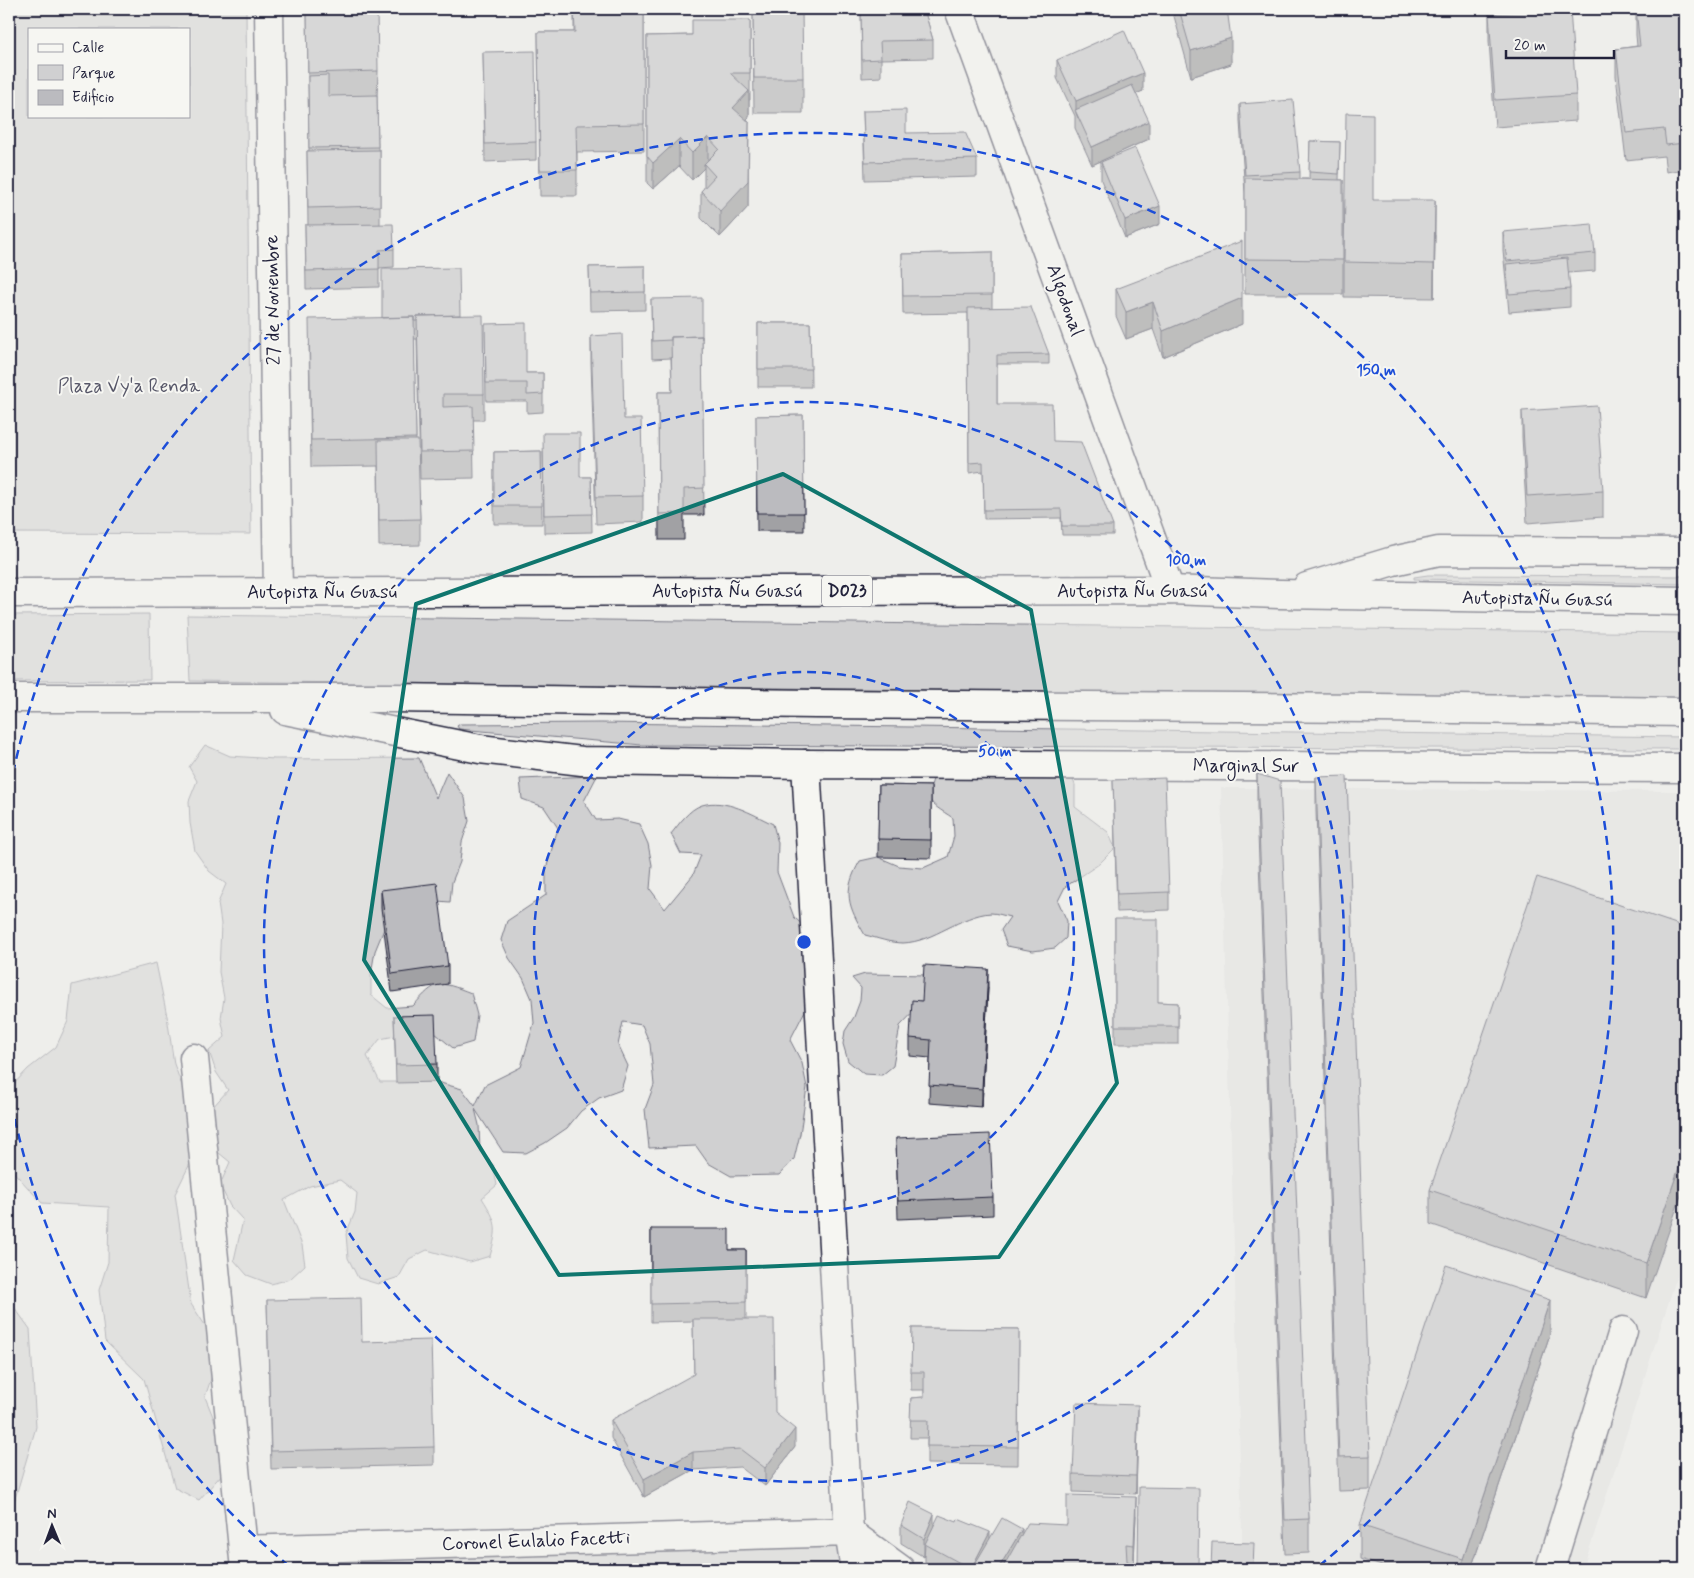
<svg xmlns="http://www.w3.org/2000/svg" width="1694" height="1578" font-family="Mynerve,sans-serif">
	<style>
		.built { fill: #dfdfde }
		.green { fill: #d0d0d1; stroke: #797986; fill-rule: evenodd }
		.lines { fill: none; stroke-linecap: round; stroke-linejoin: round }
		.minor-casing { stroke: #22223b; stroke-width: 31 }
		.highway-casing { stroke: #22223b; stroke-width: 31 }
		.minor { stroke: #f6f6f2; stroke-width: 28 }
		.highway { stroke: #f6f6f2; stroke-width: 28 }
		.wall { fill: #a1a1a4; stroke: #22223b }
		.shaded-wall { fill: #838386; stroke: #22223b }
		.building { fill: #bbbbbf; stroke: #22223b }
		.marked { fill: none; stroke: #0f766e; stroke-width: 4; stroke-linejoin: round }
		.ring { fill: none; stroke: #1d4ed8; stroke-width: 2.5; stroke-dasharray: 9 6 }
		.labels { text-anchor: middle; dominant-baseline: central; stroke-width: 4; stroke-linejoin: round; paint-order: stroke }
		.shield { fill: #f6f6f2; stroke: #626272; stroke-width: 1 }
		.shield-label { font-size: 18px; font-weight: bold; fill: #22223b }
		.street-label { font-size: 19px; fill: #22223b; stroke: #f6f6f2 }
		.park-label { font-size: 19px; fill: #565668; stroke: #f6f6f2 }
		.centre { fill: #1d4ed8; stroke: #f6f6f2; stroke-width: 2.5 }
		.ring-label { font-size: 15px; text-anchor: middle; font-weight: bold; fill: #1d4ed8; stroke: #f6f6f2; stroke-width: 4; stroke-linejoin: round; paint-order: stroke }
	</style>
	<rect width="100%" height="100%" fill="#eeeeeb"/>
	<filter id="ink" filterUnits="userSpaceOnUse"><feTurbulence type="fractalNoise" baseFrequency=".02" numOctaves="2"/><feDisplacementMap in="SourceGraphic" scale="10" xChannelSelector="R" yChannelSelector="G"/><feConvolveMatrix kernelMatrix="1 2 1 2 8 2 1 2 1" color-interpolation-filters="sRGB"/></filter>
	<g filter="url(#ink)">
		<!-- built -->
		<path class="built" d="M1221 788 1685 791V1251L1583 1569H1243Z"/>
		<!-- green -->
		<path class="green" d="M9 9H246L251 534 9 533ZM29 29H189V116H29Z
			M1428 575 1685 576V584L1414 579V577Z
			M149 614 150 680 9 681V615Z
			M187 615 1685 633V699L190 681Z
			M601 723 1685 737V749L642 745 459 729 457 726 460 724Z
			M205 745 230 756 275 759 419 758 436 798 447 772 465 798 469 821 462 842 460 862 452 882 450 902 437 901 408 905 384 929 375 951 371 974V995L387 1008 413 1006C437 980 438 980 471 993L477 1015 473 1042 453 1048 435 1033 405 1034 380 1039 367 1056 380 1082H437L462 1089 475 1106 485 1085 521 1067 534 1023 532 999 523 978 509 958 501 940 507 921 546 895V869L558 828 544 807 522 799 520 779 597 776 584 801 596 820 618 819 639 824 648 844 652 865 650 889 665 909 693 875 701 855 681 854 671 834C679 824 689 809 702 805 726 798 752 814 773 824L778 843 777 872 794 917 813 935 812 997 790 1040 802 1063 807 1087 800 1134 794 1159 779 1175 731 1176 708 1163 696 1146 649 1148 645 1109 654 1085 650 1044 642 1025 623 1022 618 1045 628 1066 621 1090 599 1098 581 1111 567 1128 545 1143 526 1153 503 1152 475 1109 479 1125 480 1151 493 1165 497 1185 482 1198C498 1223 498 1228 490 1256L470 1262 427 1250 409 1259 399 1277 378 1284 358 1278 348 1258 346 1234 355 1212 357 1193 340 1180 310 1186 284 1200 302 1245 305 1265 290 1279 271 1284 247 1275 234 1260 243 1220 230 1206 220 1185 230 1162 202 1139 175 1194 191 1304 221 1349 205 1397 232 1463 199 1500 175 1488 144 1379 105 1341 99 1290 108 1262 109 1207 42 1203 9 1167V1089L28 1069 56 1047 68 1021 72 985 156 963 167 1016 174 1064 201 1137 203 1118 228 1090 216 1072 209 1051 225 1037 221 1018 224 998 219 972 221 924 218 903 226 884 209 871 195 851 190 823 189 801 197 781 189 767Z
			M935 773 1071 775 1075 785V807L1108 832 1115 848 1099 864 1065 887 1058 901 1067 921 1066 938 1055 948 1033 951 1007 946 1001 930 1010 917C1005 916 997 913 991 913 960 915 934 942 903 943 890 943 877 938 865 935 848 906 842 892 860 861L878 857 899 866 923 868 948 857 954 836 953 818C927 801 925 803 935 773Z
			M865 974 930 975 923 1002 900 1026 893 1066 882 1075 864 1074 848 1061 843 1044 845 1031 854 1017 860 1001 861 988 852 978Z
			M9 1300 30 1329 36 1427 14 1502V1542L11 1569H9Z
			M839 1540 844 1569H251L249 1554Z"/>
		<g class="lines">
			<!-- minor casing -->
			<g class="minor-casing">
				<path id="minor" d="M269 9 278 592
					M959 9 1170 590
					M194 1058 245 1569
					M243 1550 849 1532 900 1569
					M855 1569 849 1532 806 764 1685 768
					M1550 1569 1623 1331"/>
			</g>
			<!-- highway casing -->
			<g class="highway-casing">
				<path id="highway" d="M1307 587 1393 561 1439 551 1685 552
					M9 593 1170 590 1280 594 1685 601
					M9 698H392L816 704 1377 708 1685 712
					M285 710 480 749 582 761 806 764"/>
			</g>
			<!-- minor -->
			<use href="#minor" class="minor"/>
			<!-- highway -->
			<use href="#highway" class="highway"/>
		</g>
		<!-- wall -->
		<path class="wall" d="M307 9 378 71 377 98 378 150H380V224L394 249V267L379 268V287L306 289 305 225H308L307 151H309Z
			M574 9H644V151L577 152V196H540L538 32H574Z
			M861 9H924L933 40V58L881 59V77L862 78Z
			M1172 9H1227L1231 64 1191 77Z
			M1636 9H1685V169L1666 172 1664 156 1626 160 1616 76V49L1637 46 1636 35Z
			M753 11 803 78V113H754Z
			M1489 14 1576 95V121L1495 127 1489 41Z
			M750 20V100H749V117L747 120 748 207 720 237 701 218V191L704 188V168L692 180 679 166 653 189 647 183V36L692 35Z
			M483 52 536 142V160L485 162Z
			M1057 60 1143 91 1136 93 1149 139 1092 165 1075 128V116L1057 78Z
			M1240 104 1300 172V179H1309L1310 141 1340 142 1339 180H1343V294H1245V193L1240 122Z
			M863 111 906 133 977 159V177L865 180Z
			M1101 162 1160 224 1125 238 1101 180Z
			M1373 200 1435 235 1434 298 1344 297V262Z
			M1503 232 1595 253V271L1568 273 1570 289V307L1509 312 1503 250Z
			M992 252V308L1049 354V364H997V404L1053 441 1113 526V535H1062L1061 518 984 519 983 471 969 473 968 313 903 314 902 254Z
			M645 266V310L590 311 589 267Z
			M1116 289 1242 324 1163 357 1153 329 1126 339 1116 316Z
			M651 299 702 339 704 515H684V540H659L658 392H672L671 358 652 359Z
			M460 315 484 394V420H473L474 478 420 479 417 339H414L416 440 420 519V545L379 546 378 466 311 467 309 345 382 318Z
			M758 323H810L811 387H758Z
			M485 324 526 373H543V412L527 413V401H486Z
			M591 336 624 419 643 496V522L596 524 591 362Z
			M1522 411 1603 491V517L1527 523 1522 437Z
			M803 415 804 531H757L756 416Z
			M541 451 542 524H494V452Z
			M543 451 580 477H591L592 532 544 533Z
			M1257 774 1309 1519V1553L1285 1554 1257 808Z
			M1316 777 1370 1456V1490L1339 1491 1316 811Z
			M1113 780 1169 892V910L1117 912Z
			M879 785 931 786V858L878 857Z
			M381 890 448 966V984L392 992 381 908Z
			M1115 919 1158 1002 1178 1003V1044H1115Z
			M1685 927 1646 1298 1430 1224V1190Z
			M988 987 982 1107 929 1103 930 1058 910 1056V1038L922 1001Z
			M394 1016 437 1064V1082L396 1083Z
			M896 1138 993 1197V1215L898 1219Z
			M651 1229 729 1250H746V1319L775 1413 795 1447 765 1486 740 1467 693 1470 644 1497 611 1438V1420L694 1375 693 1321 651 1322Z
			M267 1300 362 1342 434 1447V1465L271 1469Z
			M912 1328 1019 1329 1018 1465 927 1464V1438H910L911 1398 924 1397V1390H911Z
			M1550 1334 1471 1569H1391L1360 1559V1525Z
			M1138 1423 1136 1494 1073 1492V1474Z
			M1136 1515 1134 1563H1130L1136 1569H938L925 1562V1555L924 1557 901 1543V1525L934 1524 990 1538 1022 1534 1067 1525Z"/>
		<!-- shaded-wall -->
		<path class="shaded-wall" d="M1231 38V64L1191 77V51Z
			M1143 73V91L1078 118 1076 113V101Z
			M749 91V117L733 134V108Z
			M1149 121V139L1092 165V147Z
			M749 122 748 207 720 237V211Z
			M708 137V164H704V168L692 180V153Z
			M679 139V166L653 189V163Z
			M1435 200V235L1434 298V264Z
			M1160 206V224L1125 238V220Z
			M1242 298V324L1163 357V331Z
			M1153 302V329L1126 339V312Z
			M988 969V987L982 1107V1089Z
			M1685 1150V1184L1646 1298V1263Z
			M1550 1300V1334L1471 1569H1463V1559Z
			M1138 1405V1423L1136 1494V1476Z
			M795 1429V1447L765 1486V1468Z
			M693 1452V1470L644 1497V1479Z
			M1136 1497V1515L1134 1563V1545Z
			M934 1514V1532L925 1544 924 1557V1539Z
			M1022 1529V1547L1009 1569H998Z
			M990 1532V1550L980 1569H971Z"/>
		<!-- building -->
		<path class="building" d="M307 9H377L378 71 308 73Z
			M574 9H644V124L576 125 577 170H540L538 32H575Z
			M861 9H924L933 40 880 41 881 59 862 60Z
			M1179 9H1227L1231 38 1191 51Z
			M1570 9 1576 95 1495 100 1489 14Z
			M1636 9H1685V143L1666 145 1664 129 1626 133 1616 49 1640 46Z
			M753 11H802L803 78H754Z
			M692 20H750V73H730L749 91 733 108 749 122 748 181 720 211 701 191 715 176 704 164 719 149 708 137 692 153 679 139 653 163 647 156V36L692 35Z
			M1124 30 1143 73 1076 101 1057 60Z
			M535 51 536 142 485 144 483 52Z
			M328 75V96L377 95 378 147 309 148 308 76Z
			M1132 85 1149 121 1092 147 1075 110Z
			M1293 100 1300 172 1245 175 1240 104Z
			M906 110V133L965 132 977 159 865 162 863 111Z
			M1346 113 1373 114V200H1435L1434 264 1344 262Z
			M1310 141 1340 142 1339 174 1309 172Z
			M1135 148 1160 206 1125 220 1101 162Z
			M380 150V206L308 208 307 151Z
			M1245 178 1343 180V260L1245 259Z
			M393 224 394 249 379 250V269L306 271 305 225Z
			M1592 224 1595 253 1507 261 1503 232Z
			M1242 241V298L1163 331 1153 302 1126 312 1116 289Z
			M992 252V295L903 296 902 254Z
			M1567 258 1570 289 1509 294 1506 264Z
			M645 266V292L590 293 589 267Z
			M459 268 460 315 417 316V321H414V317L382 318V269Z
			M702 298V339V336L671 337V340L652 341 651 299Z
			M1031 307 1049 354 997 355V404H1052L1053 441 1081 442 1113 526H1062L1061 509 984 510 983 462 969 463 968 308Z
			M483 315 484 394H443V407L473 406 474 451 420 452 417 316Z
			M414 317 416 438 311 440 309 319Z
			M526 323V373H543V394L527 395V383H486L485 324Z
			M758 323H810L811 369H758Z
			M622 334 624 419H641L643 496 596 497 591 336Z
			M702 336 704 488 684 489V513L659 514 658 392H672L671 337Z
			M1597 406 1603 491 1527 496 1522 411Z
			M803 415 804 513H757L756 416Z
			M543 433H580V477H591L592 514 544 515Z
			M378 440H418L420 519 379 520Z
			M541 451 542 506H494V452Z
			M1257 774 1280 781 1309 1519 1285 1520Z
			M1347 776 1370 1456 1339 1457 1316 777Z
			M1165 778 1169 892 1117 894 1113 780Z
			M879 785 931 786V840L878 839Z
			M1537 877 1685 927V1150L1646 1263 1430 1190Z
			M437 883 448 966 392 974 381 890Z
			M1115 919H1158V1002L1178 1003V1026H1115Z
			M924 965 988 969 982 1089 929 1085 931 1040 910 1038 912 1000 922 1001Z
			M435 1015 437 1064 396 1065 394 1016Z
			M990 1134 993 1197 898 1201 896 1138Z
			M651 1229H729V1250H746V1302L651 1304Z
			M1446 1265 1550 1300 1463 1559 1360 1525Z
			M361 1298 362 1342 431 1340 434 1447 271 1451 267 1300Z
			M693 1319H774L775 1413 795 1429 765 1468 740 1449 693 1452 644 1479 611 1420 694 1374Z
			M912 1328 1019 1329 1018 1447 927 1446 928 1420H910L911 1398 924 1397V1372H911Z
			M1076 1403 1138 1405 1136 1476 1073 1474Z
			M1139 1487 1199 1488 1198 1569H1138Z
			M1067 1495 1136 1497 1134 1545 1126 1544 1127 1561 1136 1565V1569H1002L1028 1523 1067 1525Z
			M910 1502 934 1514 924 1539 901 1525Z
			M939 1515 957 1522 958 1519 990 1532 971 1569 925 1544Z
			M1002 1518 1022 1529 998 1569H972Z
			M1212 1542 1254 1543 1253 1569H1211Z"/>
	</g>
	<!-- marked area -->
	<path d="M0 0H1694V1578H0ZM783 474 1031 610 1117 1083 999 1257 559 1275 364 960 416 604Z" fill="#eeeeeb" fill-opacity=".55" fill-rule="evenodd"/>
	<path class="marked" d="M783 474 1031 610 1117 1083 999 1257 559 1275 364 960 416 604Z"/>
	<!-- distance rings -->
	<g class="ring">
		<circle cx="804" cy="942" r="270"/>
		<circle cx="804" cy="942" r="540"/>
		<path d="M289 1566A809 809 0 0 1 10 1096M10 788A809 809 0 1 1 1319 1566"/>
	</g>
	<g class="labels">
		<!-- shield labels -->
		<rect class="shield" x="822" y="575.5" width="50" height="31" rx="4"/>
		<g class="shield-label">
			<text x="847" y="591">D023</text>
		</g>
		<!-- street labels -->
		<g class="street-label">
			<text transform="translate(273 300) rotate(-91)">27 de Noviembre</text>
			<text transform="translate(1065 300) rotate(70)">Algodonal</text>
			<text x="727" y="591">Autopista Ñu Guasú</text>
			<text x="1132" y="591">Autopista Ñu Guasú</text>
			<text x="322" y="592">Autopista Ñu Guasú</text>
			<text transform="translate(1537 599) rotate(1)">Autopista Ñu Guasú</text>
			<text x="1246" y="766">Marginal Sur</text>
			<text transform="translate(536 1541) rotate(-2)">Coronel Eulalio Facetti</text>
		</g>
		<!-- park labels -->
		<g class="park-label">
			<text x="129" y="386">Plaza Vy'a Renda</text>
		</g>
	</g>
	<circle cx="804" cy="942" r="8" class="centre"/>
	<g class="ring-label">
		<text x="1376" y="375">150 m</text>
		<text x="1186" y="565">100 m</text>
		<text x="995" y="756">50 m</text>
	</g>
	<!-- margin -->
	<rect width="1694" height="1578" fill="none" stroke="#f6f6f2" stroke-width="30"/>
	<rect x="15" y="15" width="1664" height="1548" fill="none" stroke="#22223b" stroke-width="2" filter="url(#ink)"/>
	<!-- legend -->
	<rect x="28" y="28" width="162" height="90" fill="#f6f6f2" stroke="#a1a1a9"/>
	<rect x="38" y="44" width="25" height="8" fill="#f6f6f2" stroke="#a1a1a9"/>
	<text x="72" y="52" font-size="15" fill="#22223b">Calle</text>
	<rect x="38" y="65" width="25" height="15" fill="#d0d0d1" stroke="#a1a1a9"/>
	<text x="72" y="78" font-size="15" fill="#22223b">Parque</text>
	<rect x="38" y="90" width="25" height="15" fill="#bbbbbf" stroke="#a1a1a9"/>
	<text x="72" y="102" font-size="15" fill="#22223b">Edificio</text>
	<!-- north arrow -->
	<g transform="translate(52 1526) rotate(359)" stroke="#f6f6f2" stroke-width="4" paint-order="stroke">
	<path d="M0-4L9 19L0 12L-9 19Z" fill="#22223b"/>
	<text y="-8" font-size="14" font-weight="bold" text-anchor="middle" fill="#22223b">N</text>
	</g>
	<!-- scale -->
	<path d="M1506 50v8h108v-8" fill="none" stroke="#22223b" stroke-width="2.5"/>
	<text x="1514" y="50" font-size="15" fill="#22223b" stroke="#f6f6f2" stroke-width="4" paint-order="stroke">20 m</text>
</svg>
